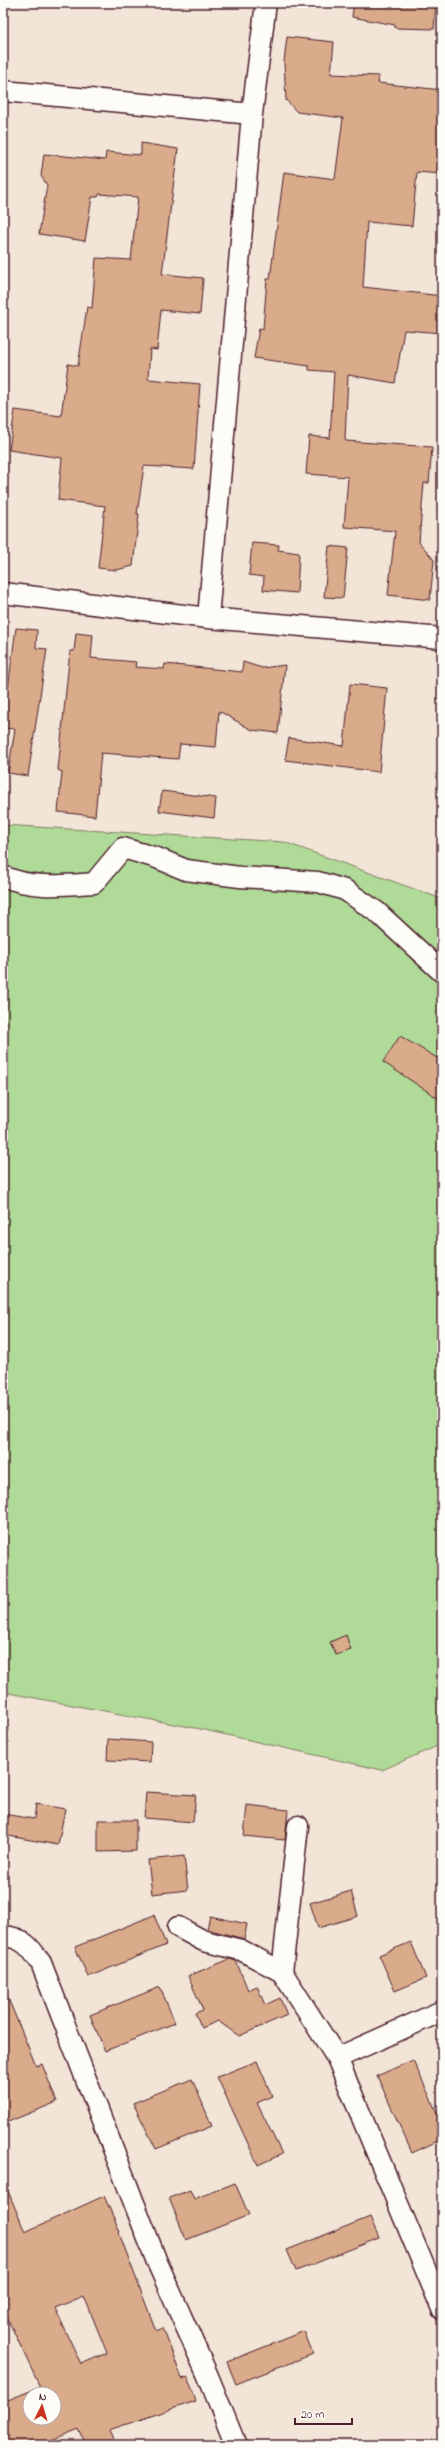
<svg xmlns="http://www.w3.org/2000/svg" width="445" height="2448" font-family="'Indie Flower',sans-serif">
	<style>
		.green { fill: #b0da97; stroke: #7d7c61 }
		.building { fill: #daab8b; stroke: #4a1f2b; fill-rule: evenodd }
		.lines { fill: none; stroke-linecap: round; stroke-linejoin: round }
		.street-casing { stroke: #4a1f2b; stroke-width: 23 }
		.street { stroke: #fdfcf7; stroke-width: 20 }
	</style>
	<rect width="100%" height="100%" fill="#f2e4d7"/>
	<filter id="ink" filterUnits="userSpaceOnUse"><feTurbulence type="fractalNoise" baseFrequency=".025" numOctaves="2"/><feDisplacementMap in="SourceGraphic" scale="8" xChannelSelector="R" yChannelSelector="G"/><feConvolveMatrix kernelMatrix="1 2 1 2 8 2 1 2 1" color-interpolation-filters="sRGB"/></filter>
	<g filter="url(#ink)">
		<!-- green -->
		<path class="green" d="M3 825 284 842 442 899V1744L382 1770 200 1729 3 1692Z"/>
		<!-- building -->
		<path class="building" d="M354 3H436L434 29 395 28V25L352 17Z
			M287 37 334 42 331 74 379 76 378 83 442 90V174L417 172 412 226 367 222 363 287 442 296V333L404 330 395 383 348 375 345 439 346 441 432 447 429 483H424L419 542 434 560 430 600 388 595 395 531 344 527 348 477 306 474 309 436 330 438 334 372 309 370V366L254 358 259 328 263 329 267 279H270L284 172 335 179 343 118 297 112 286 100 284 62Z
			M141 143 178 149 162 274 203 278 200 314 161 310 157 350 150 349 148 379 200 384 194 469 144 466 137 514H139L133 566 116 570 98 568 105 506 58 500 62 458 9 450 15 410 61 416 68 364 78 366 87 307 92 308 96 258 131 260 138 197 99 194 98 197H92L85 241 39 234 47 185 41 176 44 154 105 160 106 152 141 155Z
			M252 543 279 545 278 550 299 553 297 593 263 590 264 577 249 575Z
			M329 546 348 548 343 598 324 597Z
			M16 628 37 630 36 648 47 649 28 776 8 773 15 729 3 728V687L8 688Z
			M76 633 93 635 91 658 136 662 135 667 164 669 165 664 242 672 243 662 262 668 285 665 278 733 252 730 219 711 216 747 180 744 178 759 101 753 95 816 58 812 62 772 58 770 70 651H74Z
			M350 684 387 688 379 772 285 760 289 738 344 746Z
			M162 791 216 798 214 818 159 811Z
			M400 1036 442 1061V1101L383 1062Z
			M346 1635 351 1650 336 1655 330 1642Z
			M108 1739 151 1742 150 1762 107 1760Z
			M146 1792 196 1795 193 1822 144 1818Z
			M36 1804 65 1809 58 1845 3 1835V1814L34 1819Z
			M247 1805 288 1810 285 1840 244 1836Z
			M98 1820H136V1851L98 1852Z
			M184 1856 188 1890 152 1894 148 1860Z
			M351 1891 358 1916 318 1928 310 1903Z
			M154 1915 166 1945 88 1977 75 1947Z
			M210 1916 247 1924 244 1939 207 1929Z
			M411 1942 426 1978 395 1991 379 1955Z
			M230 1959 236 1961 248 1990 257 1986 265 2005 280 1998 287 2015 239 2036 218 2021 202 2028 195 2013 203 2010 188 1976Z
			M3 1986 36 2066 42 2064 57 2102 3 2124Z
			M160 1987 175 2023 105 2051 90 2015Z
			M413 2060 442 2124V2139L412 2153 377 2076Z
			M257 2061 272 2096 257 2103 282 2154 258 2165 217 2077Z
			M192 2079 212 2126 156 2149 133 2103Z
			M3 2179 25 2232 104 2196 120 2232 119 2233 156 2331 163 2328 182 2379 188 2377 196 2401 109 2430 116 2445H86L79 2429 39 2445H3V2402L40 2387 3 2309ZM84 2296 107 2353 81 2364 55 2308ZM30 2394H54V2418H30Z
			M235 2183 249 2215 186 2240 169 2198 190 2190 194 2199Z
			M370 2217 379 2238 296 2271 287 2250Z
			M304 2331 313 2354 236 2384 227 2362Z"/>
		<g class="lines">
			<!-- street casing -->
			<g class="street-casing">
				<path id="street" d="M3 91 252 114
					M3 593 208 618 442 638
					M208 618 252 114 266 3
					M3 876C31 889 64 885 94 883L123 848 157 858 186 870 240 877 318 882 345 890 377 912 442 972
					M178 1927 204 1941 241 1950 282 1972 337 2058 442 2309
					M3 1936C23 1937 31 1948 41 1963L157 2262 208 2376 236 2445
					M282 1972 298 1826
					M337 2058 442 2011"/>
			</g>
			<!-- street -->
			<use href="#street" class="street"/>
		</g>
	</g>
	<!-- margin -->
	<rect width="445" height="2448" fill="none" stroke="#fdfcf7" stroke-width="16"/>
	<rect x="8" y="8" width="429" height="2432" fill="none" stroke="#4a1f2b" stroke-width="1.5" filter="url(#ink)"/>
	<!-- north arrow -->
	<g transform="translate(42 2406) rotate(5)"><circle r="19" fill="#fdfcf7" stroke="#b5a4a5"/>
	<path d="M0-3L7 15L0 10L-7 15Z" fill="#c8321e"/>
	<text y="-6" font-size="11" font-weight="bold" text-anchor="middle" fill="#4a1f2b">N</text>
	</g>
	<!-- scale -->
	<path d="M295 2418v6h57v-6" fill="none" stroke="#4a1f2b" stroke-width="2"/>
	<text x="301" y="2418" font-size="12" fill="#4a1f2b" stroke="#fdfcf7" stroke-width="3" paint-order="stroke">20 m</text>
</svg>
